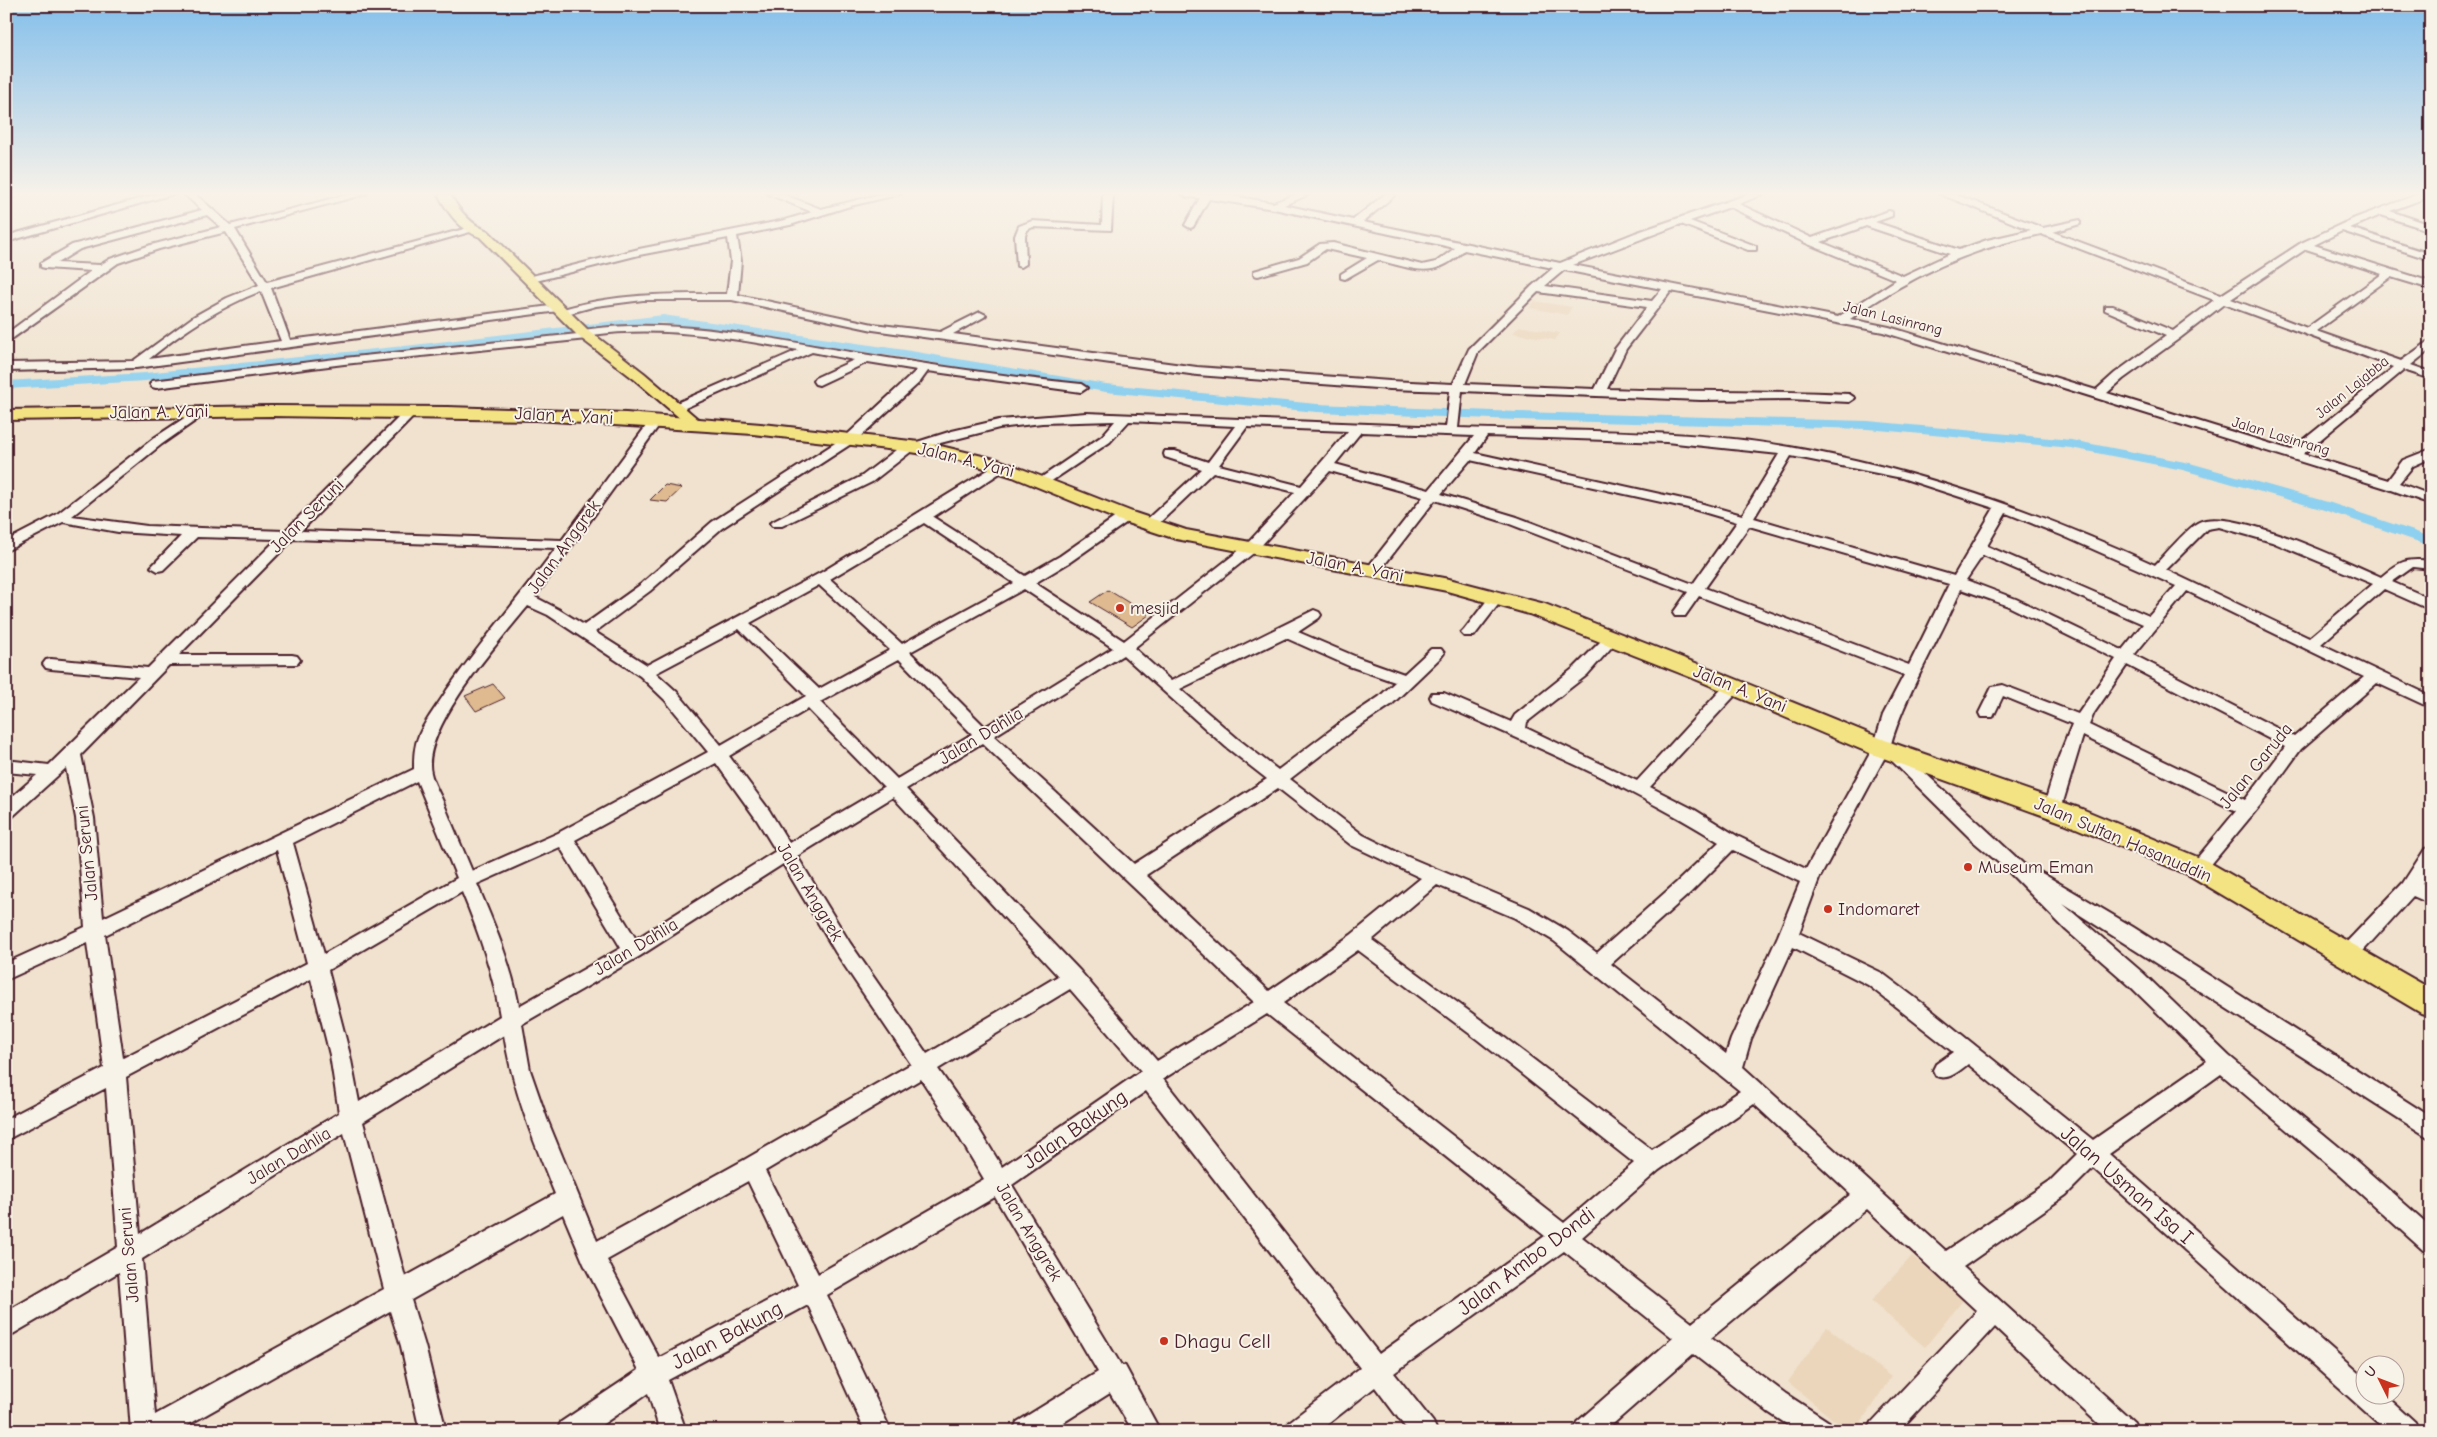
<svg xmlns="http://www.w3.org/2000/svg" width="2437" height="1437" font-family="'Comic Neue',sans-serif">
	<style>
		.built { fill: #ebd6bb }
		.lines { fill: none; stroke-linecap: round; stroke-linejoin: round }
		.canal { fill: #8ed0ef; fill-rule: evenodd }
		.building { fill: #dfba90; stroke: #4a1f2b }
		.minor-casing { stroke: #4a1f2b; stroke-width: 4 }
		.major-casing { stroke: #4a1f2b; stroke-width: 4 }
		.highway-casing { stroke: #4a1f2b; stroke-width: 4 }
		.minor { fill: #f7f3e8; fill-rule: evenodd }
		.major { fill: #f4e382; fill-rule: evenodd }
		.highway { fill: #f4e382; fill-rule: evenodd }
		.poi-dot { fill: #c8321e; stroke: #f7f3e8; stroke-width: 2 }
		.labels { text-anchor: middle; dominant-baseline: central; stroke-width: 4; stroke-linejoin: round; paint-order: stroke }
		.far-street-label { font-size: 15px; fill: #4a1f2b; stroke: #f7f3e8 }
		.street-label { font-size: 18px; fill: #4a1f2b; stroke: #f7f3e8 }
		.poi-label { font-size: 18px; fill: #4a1f2b; stroke: #f7f3e8; text-anchor: start }
		.near-street-label { font-size: 21px; fill: #4a1f2b; stroke: #f7f3e8 }
		.near-poi-label { font-size: 21px; fill: #4a1f2b; stroke: #f7f3e8; text-anchor: start }
	</style>
	<rect width="100%" height="100%" fill="#f0e2ce"/>
	<filter id="ink" filterUnits="userSpaceOnUse"><feTurbulence type="fractalNoise" baseFrequency=".02" numOctaves="2"/><feDisplacementMap in="SourceGraphic" scale="10" xChannelSelector="R" yChannelSelector="G"/><feConvolveMatrix kernelMatrix="1 2 1 2 8 2 1 2 1" color-interpolation-filters="sRGB"/></filter>
	<g filter="url(#ink)">
		<!-- built -->
		<path class="built" d="M1534 301 1572 307 1567 315 1530 308Z
			M1519 326 1560 333 1555 340 1513 333Z
			M1912 1256 1964 1299 1925 1347 1871 1301Z
			M1827 1327 1891 1377 1855 1431H1847L1788 1382Z"/>
		<g class="lines">
			<!-- canal -->
			<path class="canal" d="M663 315 905 350 1106 384 1317 404 1518 412 1868 421 2071 440 2190 463 2331 503 2431 537V546L2321 509 2183 470 2071 448 1868 429 1518 420 1317 412 1106 392 905 358 663 323 414 353 145 381 6 389V381L145 373 414 345Z"/>
		</g>
		<!-- building -->
		<path class="building" d="M665 485 682 488 667 502 650 500Z
			M1108 590 1149 615 1132 627 1090 602Z
			M493 684 505 698 476 711 465 696Z"/>
		<g class="lines">
			<!-- minor casing -->
			<g class="minor-casing">
				<path id="minor" d="M157 194H173L6 242V236Z
					M184 194H195L230 225 350 194H366L235 229 267 282 468 228 477 230 271 288 290 340 558 305 563 309C619 293 670 294 727 294L731 261 728 238 639 255 528 283 523 280 524 278 639 249 785 220 812 212 768 194H782L821 209 882 194H901L850 206 790 225 737 236 741 261 738 295 873 324 940 332 980 312 986 315 984 317 953 334 1197 367 1390 381 1453 384 1469 349 1532 286 1553 268 1464 250C1435 280 1414 269 1378 260L1345 279 1341 278V274L1367 258 1326 249 1307 262 1258 276 1254 275V271L1299 258 1320 244 1333 243 1422 265 1436 262 1455 248 1274 209 1209 199 1193 227 1190 228 1185 225 1200 198 1187 197 1182 194H1222L1273 203 1296 194H1310L1284 205 1353 220 1385 194H1396L1363 222 1560 263 1635 233 1749 194H1763L1739 204 1812 238 1889 211 1892 212V216L1875 222 1959 250 1987 240 2031 230 1940 194H1954L2043 228 2080 220V224L2053 232 2221 295 2301 243 2355 218 2419 194H2431V196L2390 211 2431 225V231L2381 215 2350 228 2431 254V260L2342 231 2314 245 2431 282V289L2391 277 2316 331 2401 361 2431 340V349L2411 365 2431 372V379L2404 370 2303 454 2388 480 2403 460 2431 449V458L2413 466 2399 483 2431 495V504L2386 488 1883 332 1671 291 1626 349 1607 389C1688 392 1768 390 1849 394L1855 398 1849 402 1789 399 1701 400 1462 391 1458 428C1567 432 1682 428 1790 447 1918 469 2036 511 2155 565 2165 555 2188 527 2199 522 2230 506 2348 562 2381 577 2400 561 2406 558 2431 561V569L2413 567 2392 582 2431 599V610L2384 589 2321 644 2431 696V708L2377 683 2301 749 2262 803 2204 873 2198 875 2192 873 2189 868 2236 811 2083 736 2061 809 2058 814 2052 815 2046 814 2043 809 2058 759 2072 724 2003 696 1993 717H1981L1979 713 1992 687 2003 685 2078 714 2116 659 2006 605 1961 589C1939 642 1906 691 1890 747L1898 748 2031 871 2040 872 2133 927 2431 1117V1139L2063 904 2143 973 2229 1056 2356 1161 2431 1227V1253L2423 1250 2340 1175 2221 1074 2109 1154 2364 1378V1394H2384L2415 1422 2419 1431H2387L2093 1168 2066 1195 1963 1267 2134 1422 2138 1431H2106L1995 1327 1899 1431H1868L1872 1422 1977 1311 1867 1209 1711 1338 1786 1394 1829 1422 1833 1431H1797L1768 1412 1693 1354 1605 1431H1573L1577 1422 1673 1338 1564 1251 1394 1373 1433 1422 1437 1431H1408L1375 1387 1319 1431H1285L1289 1422 1360 1368 1146 1091 1012 1185 1121 1365 1125 1366 1160 1431H1133L1110 1393 1050 1431H1013L1017 1422 1098 1372 995 1197 827 1295 891 1431H865L808 1305 668 1380 686 1431H660L648 1393 593 1431H557L561 1422 639 1370 584 1264 563 1214 411 1300 425 1346 446 1431H420L401 1346 390 1311 177 1431H131L119 1272 6 1338V1312L118 1247 106 1088 6 1140V1119L104 1068 87 943 6 980V963L85 927 76 818 66 768 12 817 6 818V802L37 775 6 772V760L49 765 139 677 51 669 46 668 43 664 46 660 51 659 148 668 277 539 197 537 163 570 158 571 151 567 181 536 118 532 63 522 6 551V541L56 515 154 438 201 407 207 411 205 414 162 444 72 516 147 526 285 531 407 409H415L417 412 415 415 301 531 562 540 652 418H660L662 421 660 424 535 597 558 609 584 625 640 585 712 522 846 436 917 370 868 362 819 385 815 384 813 381 815 378 854 360 812 352 676 412 672 411 670 408 672 405 798 350C730 338 662 325 592 335L591 338 587 339 344 364 156 388 152 387 150 384 152 381 344 358 578 334 583 330C670 317 753 336 838 350 919 363 999 376 1081 384L1087 388 1081 392 928 371 920 382 854 442 722 528 650 591 595 632 647 665 822 572 1001 462 1006 463 1007 466 1006 469 933 517 1025 576 1060 556 1120 514H1130L1132 517 1130 520 1070 562 1035 583 1124 641 1246 545 1295 492 1213 472 1154 528H1144L1142 525 1144 522 1202 469 1165 457 1164 454 1165 451H1175L1208 462 1235 426 1129 421 1110 442 1044 486 1039 485 1037 482 1039 479 1102 436 1115 421 1042 423 999 428 913 450 872 482 782 526H772L770 523 862 476 905 443H914L952 431 999 420 1086 413 1446 427 1450 391 1390 389 1197 375 873 330 732 300H643L596 306 563 315 558 311 136 368 6 371V363L133 361 193 317 227 298 259 285 226 232 159 249 118 263 6 343V334L91 271 45 268 41 267V263L72 245 202 210ZM1730 207 1808 244 1896 280 1838 317 1573 265 1681 224 1748 250H1756V246L1690 221ZM207 215 221 227 151 245 110 259 100 265 57 263 80 249ZM1866 226 1950 254 1903 276 1821 242ZM2041 234 2214 300 2173 331 2113 306H2105V310L2166 336 2115 373 2096 390 1889 327 1850 319C1910 276 1969 249 2041 234ZM2306 249 2382 274 2307 328 2231 299ZM1564 270 1662 289 1652 301 1545 286ZM261 291 281 341 149 359C183 331 220 307 261 291ZM1538 292 1647 307 1615 349 1595 389 1465 384 1478 352ZM2224 304 2394 367 2291 450 2107 393 2123 379 2180 338ZM1247 427 1348 431 1301 486 1219 465ZM1361 432 1474 436 1429 490 1335 464ZM1487 436 1666 442 1779 454 1742 515 1696 502 1475 453ZM1791 456 1902 478 1994 508 1954 576 1754 518ZM1470 460 1693 509 1737 522 1693 584 1517 517 1441 494ZM1330 471 1423 497 1368 567 1366 570 1368 573H1378L1435 500 1507 523 1688 592 1673 613 1675 616H1685L1699 596 1904 675 1883 715 1873 748 1806 869 1737 836 1695 810 1650 787 1740 690 1742 686 1740 682H1728L1637 781 1526 728 1527 722 1587 675 1617 641 1620 638 1617 635H1607L1575 667 1515 715 1511 722 1444 693H1432L1430 697 1432 701C1530 743 1629 786 1719 842L1676 883 1597 953 1568 931 1529 908 1401 854 1363 835 1290 779 1352 731 1391 705 1441 657 1444 653 1441 649H1431L1404 674 1359 658 1298 632 1319 618 1321 615 1319 612 1314 610 1171 681 1134 648 1256 551ZM2006 513 2061 535 2176 586 2149 616 1987 546ZM924 523 1014 583 902 644 830 579ZM1749 526 1949 584 1909 665 1705 588ZM2219 527 2272 542 2373 584 2309 638 2166 570 2207 529ZM293 539 556 548C521 596 481 641 447 690 438 705 426 719 419 735 414 746 414 757 414 769L103 918 94 818 81 755 169 665 297 664 300 660 297 656 292 655H179ZM1983 555 2143 624 2122 650 2016 599 1966 580ZM819 585 890 650 819 689 750 623ZM1024 589 1113 648 985 727 910 652ZM2187 591 2364 677 2294 737 2134 655ZM528 606 548 615 640 676 665 700 708 752 558 833 472 871C463 849 453 827 444 804 440 794 433 783 431 773 420 730 501 639 528 606ZM739 629 806 696 721 745 677 692 656 673ZM1286 638 1349 666 1395 682 1379 697 1340 723 1278 770 1238 739 1180 689ZM1123 655 1226 747 1267 779 1134 864 994 736ZM899 659 972 734 897 779 820 702ZM2127 665 2285 747 2245 800 2089 725 2094 713ZM808 709 884 787 789 843 769 810 729 756ZM982 743 1254 1002 1157 1061 1080 971 906 789ZM1886 755 1974 842 2005 868 2066 930 2129 985 2207 1061 2093 1140 1926 1006 1882 973 1799 933 1819 879ZM716 763 757 820 776 851 636 939 575 840ZM417 781 457 878 324 954 293 843ZM1278 788 1351 845 1421 878 1351 935 1269 991 1146 875ZM893 797 1058 976 927 1054 850 943 797 856ZM560 847 621 948 519 1006C511 963 494 924 477 884ZM277 850 307 963 123 1058 105 935ZM1733 850 1800 882 1778 936 1731 1039 1726 1054 1611 964 1690 893ZM783 864 836 953 911 1064 744 1160 597 1241 547 1119 530 1070 522 1024 640 956ZM1437 885 1515 918 1554 941 1740 1091 1652 1150 1492 1028 1372 940ZM462 892C479 933 493 972 500 1016L359 1102 350 1055 328 970ZM1793 947 1868 985 1953 1052 1936 1064 1933 1070 1936 1076C1948 1081 1958 1072 1968 1064L2077 1154 2050 1181 1946 1251 1743 1067 1751 1039ZM1358 950 1478 1040 1634 1163 1564 1223 1283 1003ZM311 979 330 1055 339 1113 140 1234 126 1077ZM1070 989 1141 1071 1002 1167 972 1118 938 1069ZM1267 1014 1545 1236 1379 1354 1163 1079ZM504 1035C513 1091 534 1142 555 1194L405 1277 363 1122ZM921 1079 956 1132 984 1179 818 1274 765 1171ZM1754 1104 1851 1194 1692 1323 1582 1237 1659 1170ZM344 1133 384 1289 155 1415 142 1259ZM748 1181 798 1285 659 1358 607 1260Z
					M1103 194H1113L1111 230 1033 227 1027 230 1025 236 1026 264 1021 267 1017 266 1015 236 1019 226 1032 221 1102 225Z
					M1496 593 1503 598 1501 601 1474 636H1464L1461 633 1464 630 1491 595Z
					M2431 847V869L2422 883 2431 888V904L2413 896 2355 960 2348 962 2341 960 2338 954 2341 948 2403 883 2425 849Z"/>
			</g>
			<!-- major casing -->
			<g class="major-casing">
				<path id="major" d="M438 194H450C459 211 470 224 488 231L588 330 644 373 699 420 702 423 699 426H689L634 379 578 336 480 237C459 229 448 213 438 194Z"/>
			</g>
			<!-- highway casing -->
			<g class="highway-casing">
				<path id="highway" d="M272 406 448 407 626 413 772 425 928 443 999 460 1135 513 1186 530 1449 579 1545 604 1711 669 1890 742 2082 809 2207 861 2431 989V1016L2421 1013 2189 875 2064 823 1872 754 1695 679 1529 614 1447 591 1176 539 1121 521 1013 477 959 460 905 451 753 434 537 420 272 416 6 420V410Z"/>
			</g>
			<!-- minor -->
			<use href="#minor" class="minor"/>
			<!-- major -->
			<use href="#major" class="major"/>
			<!-- highway -->
			<use href="#highway" class="highway"/>
		</g>
	</g>
	<!-- sky -->
	<linearGradient id="sky" x2="0" y2="1"><stop stop-color="#84bfeb"/><stop offset="0.49" stop-color="#f8f2e9"/><stop offset="1" stop-color="#f8f2e9" stop-opacity="0"/></linearGradient>
	<rect width="2437" height="395" fill="url(#sky)"/>
	<!-- markers -->
	<g class="poi-dot">
		<circle cx="1120" cy="608" r="5"/>
		<circle cx="1968" cy="867" r="5"/>
		<circle cx="1828" cy="909" r="5"/>
		<circle cx="1164" cy="1341" r="5"/>
	</g>
	<g class="labels">
		<!-- far-street labels -->
		<g class="far-street-label">
			<text transform="translate(1893 318) rotate(14)">Jalan Lasinrang</text>
			<text transform="translate(2352 387) rotate(-39)">Jalan Lajabba</text>
			<text transform="translate(2281 436) rotate(17)">Jalan Lasinrang</text>
		</g>
		<!-- street labels -->
		<g class="street-label">
			<text transform="translate(159 412) rotate(-1)">Jalan A. Yani</text>
			<text transform="translate(564 416) rotate(3)">Jalan A. Yani</text>
			<text transform="translate(966 460) rotate(14)">Jalan A. Yani</text>
			<text transform="translate(307 516) rotate(-45)">Jalan Seruni</text>
			<text transform="translate(564 547) rotate(-54)">Jalan Anggrek</text>
			<text transform="translate(1355 567) rotate(11)">Jalan A. Yani</text>
			<text transform="translate(1740 689) rotate(22)">Jalan A. Yani</text>
			<text transform="translate(981 736) rotate(-31)">Jalan Dahlia</text>
			<text transform="translate(2256 766) rotate(-51)">Jalan Garuda</text>
			<text transform="translate(2123 840) rotate(23)">Jalan Sultan Hasanuddin</text>
			<text transform="translate(87 853) rotate(-96)">Jalan Seruni</text>
			<text transform="translate(810 892) rotate(59)">Jalan Anggrek</text>
			<text transform="translate(636 947) rotate(-31)">Jalan Dahlia</text>
			<text transform="translate(289 1156) rotate(-31)">Jalan Dahlia</text>
			<text transform="translate(1029 1232) rotate(59)">Jalan Anggrek</text>
			<text transform="translate(129 1255) rotate(-95)">Jalan Seruni</text>
		</g>
		<!-- poi labels -->
		<g class="poi-label">
			<text x="1130" y="608">mesjid</text>
			<text x="1978" y="867">Museum Eman</text>
			<text x="1838" y="909">Indomaret</text>
		</g>
		<!-- near-street labels -->
		<g class="near-street-label">
			<text transform="translate(1075 1129) rotate(-35)">Jalan Bakung</text>
			<text transform="translate(2127 1185) rotate(41)">Jalan Usman Isa I</text>
			<text transform="translate(1526 1261) rotate(-37)">Jalan Ambo Dondi</text>
			<text transform="translate(727 1335) rotate(-28)">Jalan Bakung</text>
		</g>
		<!-- near-poi labels -->
		<g class="near-poi-label">
			<text x="1174" y="1341">Dhagu Cell</text>
		</g>
	</g>
	<!-- margin -->
	<rect width="2437" height="1437" fill="none" stroke="#f7f3e8" stroke-width="25"/>
	<rect x="12" y="12" width="2412" height="1412" fill="none" stroke="#4a1f2b" stroke-width="2" filter="url(#ink)"/>
	<!-- north arrow -->
	<g transform="translate(2380 1380) rotate(312)"><circle r="24" fill="#f7f3e8" stroke="#b29e9c"/>
	<path d="M0-4L9 19L0 12L-9 19Z" fill="#c8321e"/>
	<text y="-8" font-size="14" font-weight="bold" text-anchor="middle" fill="#4a1f2b">U</text>
	</g>
</svg>
